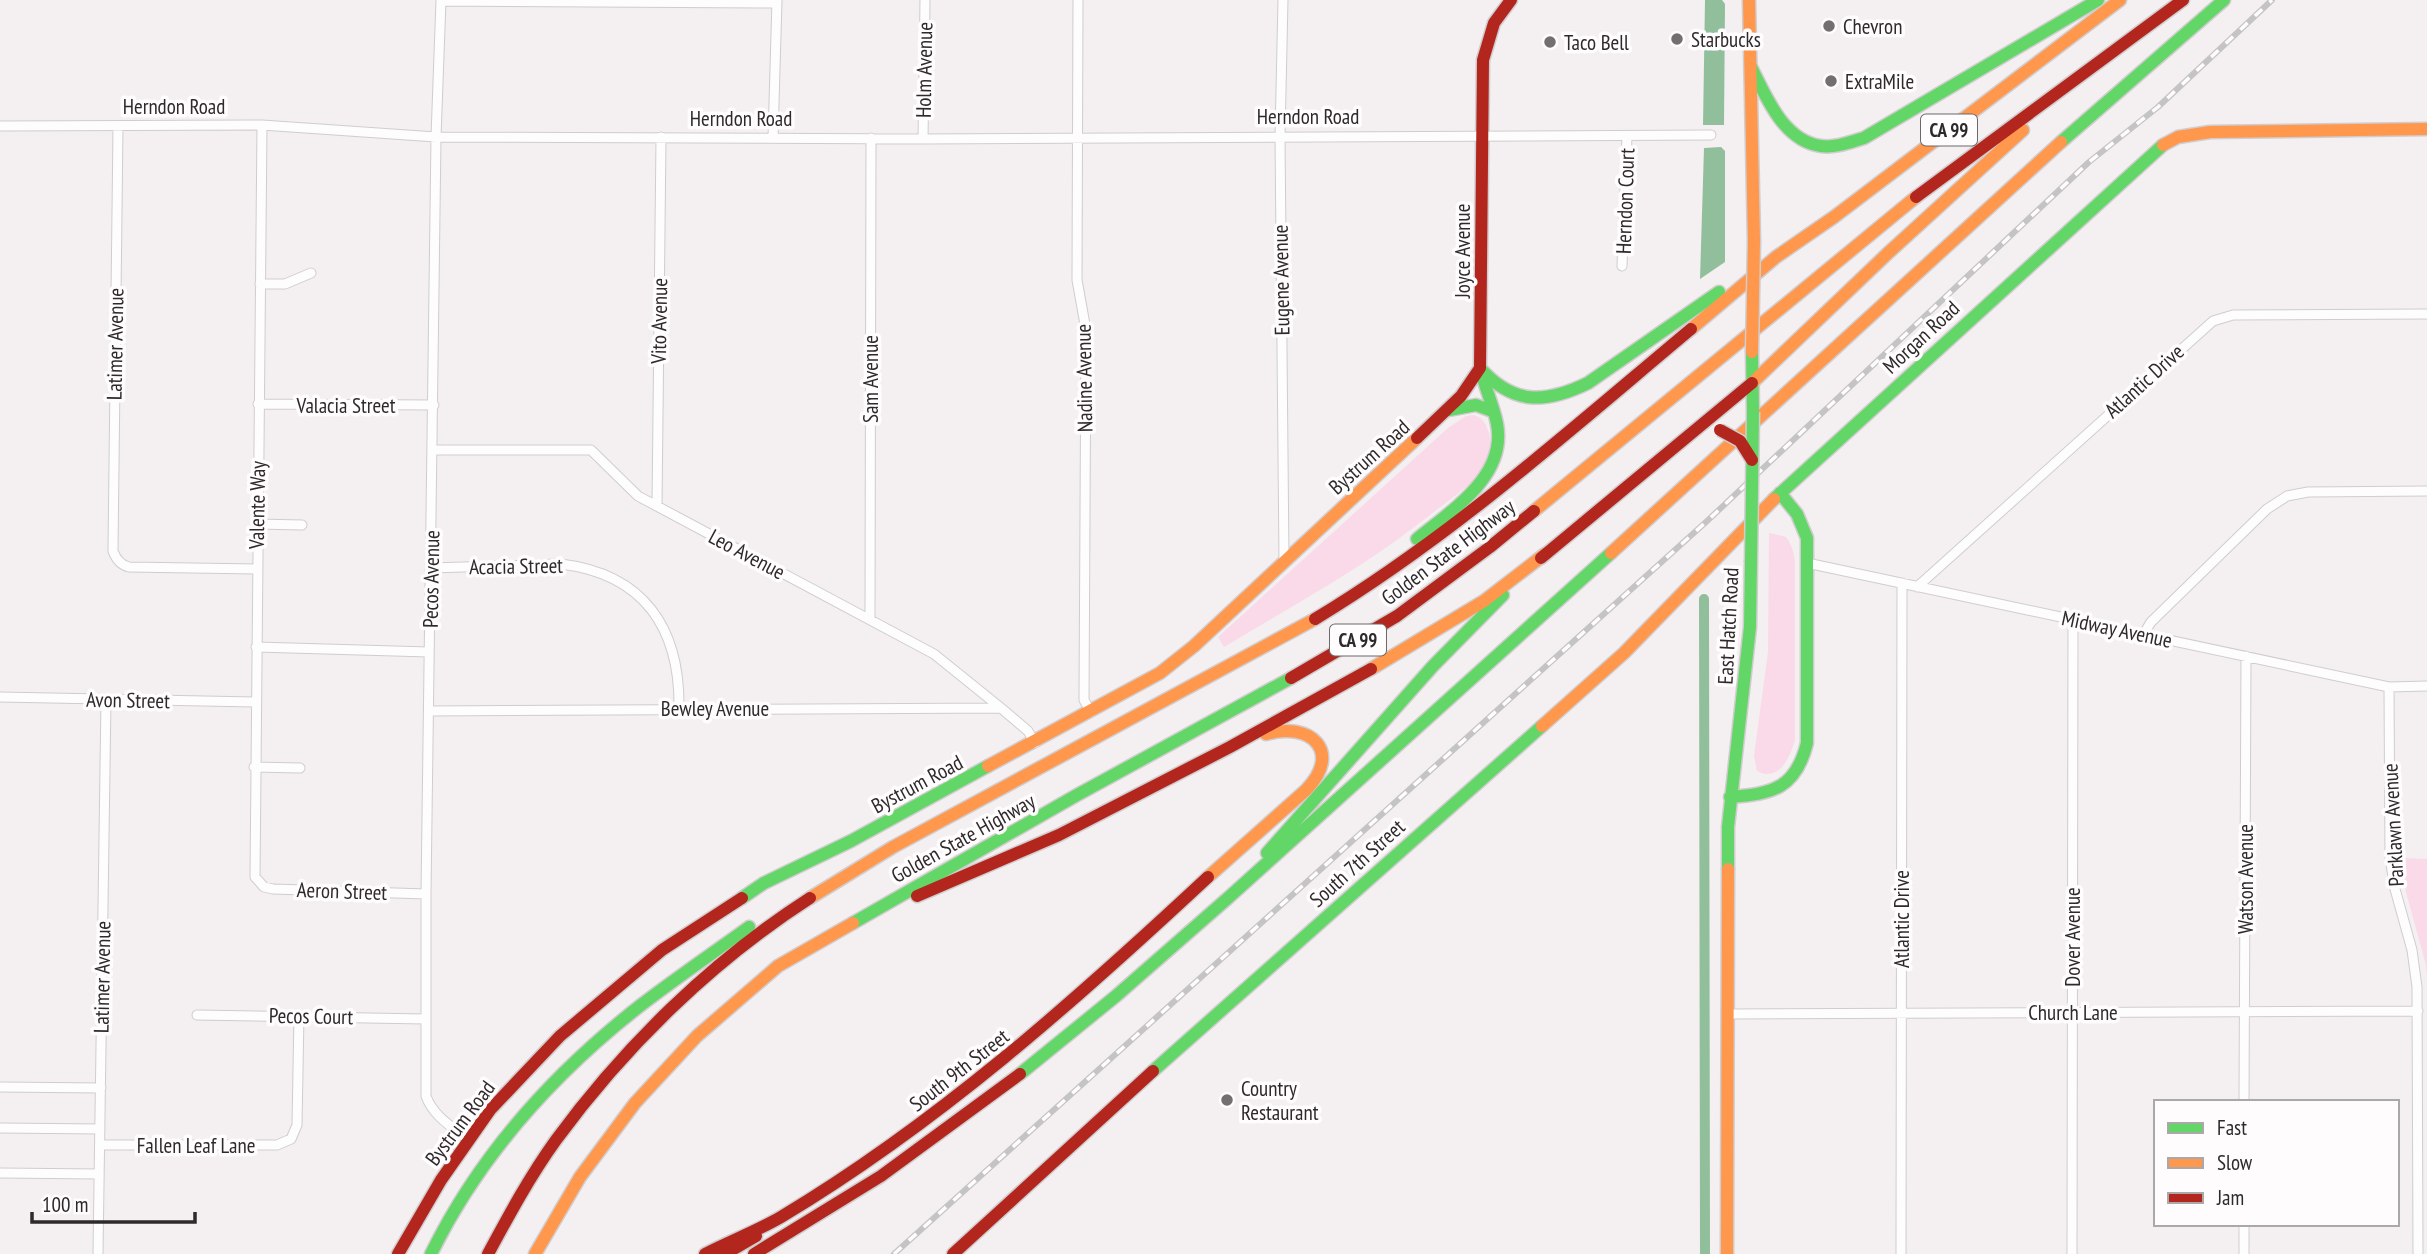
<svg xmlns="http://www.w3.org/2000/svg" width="2427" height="1254" font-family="'PT Sans Narrow',sans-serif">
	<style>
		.green { fill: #fad9e8 }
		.water { fill: #92bf9b }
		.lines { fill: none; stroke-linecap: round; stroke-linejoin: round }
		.canal { stroke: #92bf9b; stroke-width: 10 }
		.street-casing { stroke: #d1cdce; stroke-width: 11 }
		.fast-casing { stroke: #d1cdce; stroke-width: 15 }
		.slow-casing { stroke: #d1cdce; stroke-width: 15 }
		.jam-casing { stroke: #d1cdce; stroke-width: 15 }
		.street { stroke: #fdfdfd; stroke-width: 9 }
		.fast { stroke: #63d668; stroke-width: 12 }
		.slow { stroke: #ff974d; stroke-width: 12 }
		.jam { stroke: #b3261e; stroke-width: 12 }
		.rail-casing { stroke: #c5c4c5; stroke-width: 6 }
		.rail { stroke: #fefcfd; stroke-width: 3.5; stroke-dasharray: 10; stroke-linecap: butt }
		.fast-bridge-casing { stroke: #d1cdce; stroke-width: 15; stroke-linecap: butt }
		.slow-bridge-casing { stroke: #d1cdce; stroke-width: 15; stroke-linecap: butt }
		.jam-bridge-casing { stroke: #d1cdce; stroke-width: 15; stroke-linecap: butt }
		.fast-bridge { stroke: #63d668; stroke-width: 12 }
		.slow-bridge { stroke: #ff974d; stroke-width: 12 }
		.jam-bridge { stroke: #b3261e; stroke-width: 12 }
		.poi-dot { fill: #736f71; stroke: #fefcfd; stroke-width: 2.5 }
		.labels { text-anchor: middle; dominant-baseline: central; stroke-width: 7; stroke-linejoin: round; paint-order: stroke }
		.shield { fill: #fefcfd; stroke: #6c696b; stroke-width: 2 }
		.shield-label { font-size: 19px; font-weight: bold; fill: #2e2a2c }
		.poi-label { font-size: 21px; fill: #2e2a2c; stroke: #fefcfd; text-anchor: start }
		.street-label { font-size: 21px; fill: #2e2a2c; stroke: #fefcfd }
	</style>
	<rect width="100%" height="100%" fill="#f4eff1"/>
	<!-- green -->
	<path class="green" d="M1473 415C1483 417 1486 424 1489 433 1492 446 1487 463 1479 473 1466 490 1446 502 1430 515 1366 566 1294 605 1224 647L1218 637 1448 428 1466 416Z
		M1769 533 1786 537C1794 548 1795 558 1795 571V740C1790 757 1779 783 1757 771L1754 756 1768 652Z
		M2402 858 2427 859V979L2426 965 2406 892Z"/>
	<!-- water -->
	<path class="water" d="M1705 0H1722L1725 4 1724 125H1703Z
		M1721 147 1725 151V262L1700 279 1704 148Z"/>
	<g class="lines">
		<!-- canal -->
		<path class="canal" d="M1704 599 1705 1254"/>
		<!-- street casing -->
		<g class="street-casing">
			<path id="street" d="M441 0 436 137 426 894V1096C433 1116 452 1127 469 1140
				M1078 0 1077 280 1086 330 1084 700 1091 712
				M1283 0 1280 136 1284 561
				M441 1 777 3
				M262 125 255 877 264 887 273 889 426 894
				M0 126 262 125 436 137 923 139 1711 135
				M118 126 113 551C116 559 120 565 129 567L256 569
				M773 138 777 0
				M923 139 925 0
				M1622 266 1627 136
				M260 284H285L311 273
				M258 404 434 405
				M433 450H591L638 496 934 654 1001 708 1028 731 1035 743
				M657 506 661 137
				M257 524 302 525
				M1807 563 2389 687 2427 686
				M431 568 561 564C644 574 680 628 679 708
				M1917 587 2213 321 2233 315 2427 314
				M870 619 871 138
				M2143 635 2151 622 2267 509 2287 496 2308 492 2427 491
				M256 647 429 652
				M2389 687 2390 858 2395 889 2412 950 2417 987 2418 1254
				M0 697 255 702
				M429 711 1001 708
				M254 767 300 768
				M1729 1014 2418 1011
				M197 1015 425 1019
				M0 1087 101 1088
				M2244 1102 2246 656
				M0 1128 100 1129
				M100 1145H277L291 1139 297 1125 299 1015
				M0 1173 99 1174
				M98 1254 106 699
				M1901 1254 1902 583
				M2072 1254 2073 621
				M2244 1254V1224"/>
		</g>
		<!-- fast casing -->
		<g class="fast-casing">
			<path id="fast" d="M1751 67C1766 96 1783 141 1821 146 1836 148 1850 142 1864 138L2098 0
				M2061 142 2224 0
				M1752 352 1753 412
				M1480 368C1513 405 1545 404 1588 383L1719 292
				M1449 410 1476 405 1492 411
				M1774 499 2163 145
				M1417 539C1452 510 1507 476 1497 424 1494 407 1485 388 1481 371
				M1730 797C1773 794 1796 788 1807 743V538L1797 514 1780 493
				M1267 853 1433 666 1503 595
				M1728 869V827L1750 627 1751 562
				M742 898 764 883 851 841 988 766
				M1228 898 1611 553
				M853 923 1077 795 1291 678
				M1153 1071 1542 726
				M1020 1074 1116 996 1228 898
				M431 1254C480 1154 554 1073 641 1005 676 978 713 953 749 927"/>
		</g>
		<!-- slow casing -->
		<g class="slow-casing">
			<path id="slow" d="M1749 0 1754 241
				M2163 145 2178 137 2210 132 2427 129
				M1691 329 1776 257 1834 217 2120 0
				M1752 383 1887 254 2023 130
				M1534 511 1916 197
				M1611 553 2061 142
				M1371 669 1484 601 1545 554
				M1542 726 1624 653 1774 499
				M988 766 1160 673 1194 646 1417 438
				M1208 877 1306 790C1343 752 1311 721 1266 734
				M810 898 893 847 1315 619
				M535 1254 580 1177 635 1103 697 1036 778 966 853 923
				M1727 1254 1728 869"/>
		</g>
		<!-- jam casing -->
		<g class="jam-casing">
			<path id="jam" d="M1916 197 2183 0
				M1417 438 1461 396 1480 368 1483 60 1494 23 1511 0
				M1541 558 1752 383
				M1315 619C1451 537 1569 431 1691 329
				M1291 678 1397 616 1490 547 1534 511
				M917 896 1059 835 1230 747 1371 669
				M398 1254 441 1180 490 1110 560 1036 662 950 742 898
				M488 1254C509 1215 530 1176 556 1140 625 1046 712 961 810 898
				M705 1254C730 1241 757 1231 781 1217 938 1123 1075 1001 1208 877
				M725 1254 756 1236
				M754 1254 881 1176 1020 1074
				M953 1254 1153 1071"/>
		</g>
		<!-- street -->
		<use href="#street" class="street"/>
		<!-- fast -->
		<use href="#fast" class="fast"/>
		<!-- slow -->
		<use href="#slow" class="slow"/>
		<!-- jam -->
		<use href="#jam" class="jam"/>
		<!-- rail casing -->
		<g class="rail-casing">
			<path id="rail" d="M894 1254 1706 522 2089 162 2158 107 2272 0"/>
		</g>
		<!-- rail -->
		<use href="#rail" class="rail"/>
		<!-- fast-bridge casing -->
		<g class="fast-bridge-casing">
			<path id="fast-bridge" d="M1751 562 1753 412"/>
		</g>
		<!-- slow-bridge casing -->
		<g class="slow-bridge-casing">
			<path id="slow-bridge" d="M1752 352 1754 241"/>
		</g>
		<!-- jam-bridge casing -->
		<g class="jam-bridge-casing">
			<path id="jam-bridge" d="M1720 430 1740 441 1752 460"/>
		</g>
		<!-- fast-bridge -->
		<use href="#fast-bridge" class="fast-bridge"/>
		<!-- slow-bridge -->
		<use href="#slow-bridge" class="slow-bridge"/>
		<!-- jam-bridge -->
		<use href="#jam-bridge" class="jam-bridge"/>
	</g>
	<!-- markers -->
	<g class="poi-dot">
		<circle cx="1829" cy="26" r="7"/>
		<circle cx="1677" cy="39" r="7"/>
		<circle cx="1550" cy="42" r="7"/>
		<circle cx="1831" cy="81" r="7"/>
		<circle cx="1227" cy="1100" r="7"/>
	</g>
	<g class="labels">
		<!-- shield labels -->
		<g class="shield">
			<rect x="1921" y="114.5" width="56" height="31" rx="5"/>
			<rect x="1330" y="624.5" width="56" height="31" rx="5"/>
		</g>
		<g class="shield-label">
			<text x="1949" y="130">CA 99</text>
			<text x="1358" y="640">CA 99</text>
		</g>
		<!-- poi labels -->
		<g class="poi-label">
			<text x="1843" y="26">Chevron</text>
			<text x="1691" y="39">Starbucks</text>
			<text x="1564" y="42">Taco Bell</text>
			<text x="1845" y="81">ExtraMile</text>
			<text x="1241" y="1088">Country<tspan x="1241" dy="24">Restaurant</tspan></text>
		</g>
		<!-- street labels -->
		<g class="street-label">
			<text transform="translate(924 70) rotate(-89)">Holm Avenue</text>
			<text x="174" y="106">Herndon Road</text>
			<text x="1308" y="116">Herndon Road</text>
			<text x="741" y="118">Herndon Road</text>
			<text transform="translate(1625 201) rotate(-88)">Herndon Court</text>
			<text transform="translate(1462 251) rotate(-90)">Joyce Avenue</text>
			<text transform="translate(1281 280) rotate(-91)">Eugene Avenue</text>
			<text transform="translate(659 321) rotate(-89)">Vito Avenue</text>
			<text transform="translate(1921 337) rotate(-43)">Morgan Road</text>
			<text transform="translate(115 344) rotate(-89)">Latimer Avenue</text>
			<text transform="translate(1084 378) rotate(-91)">Nadine Avenue</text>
			<text transform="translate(870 379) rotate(-90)">Sam Avenue</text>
			<text transform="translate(2144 381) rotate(-42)">Atlantic Drive</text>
			<text x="346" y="405">Valacia Street</text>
			<text transform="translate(1369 457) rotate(-42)">Bystrum Road</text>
			<text transform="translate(257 505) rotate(-89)">Valente Way</text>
			<text transform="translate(1448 552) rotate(-37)">Golden State Highway</text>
			<text transform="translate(747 554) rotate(28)">Leo Avenue</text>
			<text transform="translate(516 566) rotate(-1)">Acacia Street</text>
			<text transform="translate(431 579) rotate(-89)">Pecos Avenue</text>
			<text transform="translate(1728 626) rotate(-87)">East Hatch Road</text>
			<text transform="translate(2117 629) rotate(12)">Midway Avenue</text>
			<text transform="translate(128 700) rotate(1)">Avon Street</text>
			<text x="715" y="708">Bewley Avenue</text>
			<text transform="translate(917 784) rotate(-28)">Bystrum Road</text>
			<text transform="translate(2393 825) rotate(-93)">Parklawn Avenue</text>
			<text transform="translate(963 838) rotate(-29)">Golden State Highway</text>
			<text transform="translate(1357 863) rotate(-42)">South 7th Street</text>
			<text transform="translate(2245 879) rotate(-90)">Watson Avenue</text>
			<text transform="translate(342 891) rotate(2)">Aeron Street</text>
			<text transform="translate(1901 919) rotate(-90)">Atlantic Drive</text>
			<text transform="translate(2072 937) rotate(-90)">Dover Avenue</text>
			<text transform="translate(102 977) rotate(-89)">Latimer Avenue</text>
			<text x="2073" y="1012">Church Lane</text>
			<text transform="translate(311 1016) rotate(1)">Pecos Court</text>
			<text transform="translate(959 1070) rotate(-38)">South 9th Street</text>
			<text transform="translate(460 1123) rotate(-53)">Bystrum Road</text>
			<text x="196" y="1145">Fallen Leaf Lane</text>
		</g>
	</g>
	<!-- legend -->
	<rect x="2154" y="1100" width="245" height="126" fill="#fefcfd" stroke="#aba8a9" stroke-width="2"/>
	<rect x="2168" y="1123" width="35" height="10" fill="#63d668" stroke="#aba8a9" stroke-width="2"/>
	<text x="2217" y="1135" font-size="21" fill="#2e2a2c">Fast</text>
	<rect x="2168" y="1158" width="35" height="10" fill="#ff974d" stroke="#aba8a9" stroke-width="2"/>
	<text x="2217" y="1170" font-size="21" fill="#2e2a2c">Slow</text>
	<rect x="2168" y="1193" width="35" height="10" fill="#b3261e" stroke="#aba8a9" stroke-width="2"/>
	<text x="2217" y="1205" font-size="21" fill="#2e2a2c">Jam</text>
	<!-- scale -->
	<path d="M32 1212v10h163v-10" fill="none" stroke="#2e2a2c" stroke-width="3.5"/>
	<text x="42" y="1212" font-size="21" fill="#2e2a2c" stroke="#fefcfd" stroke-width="5" paint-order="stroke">100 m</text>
</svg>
